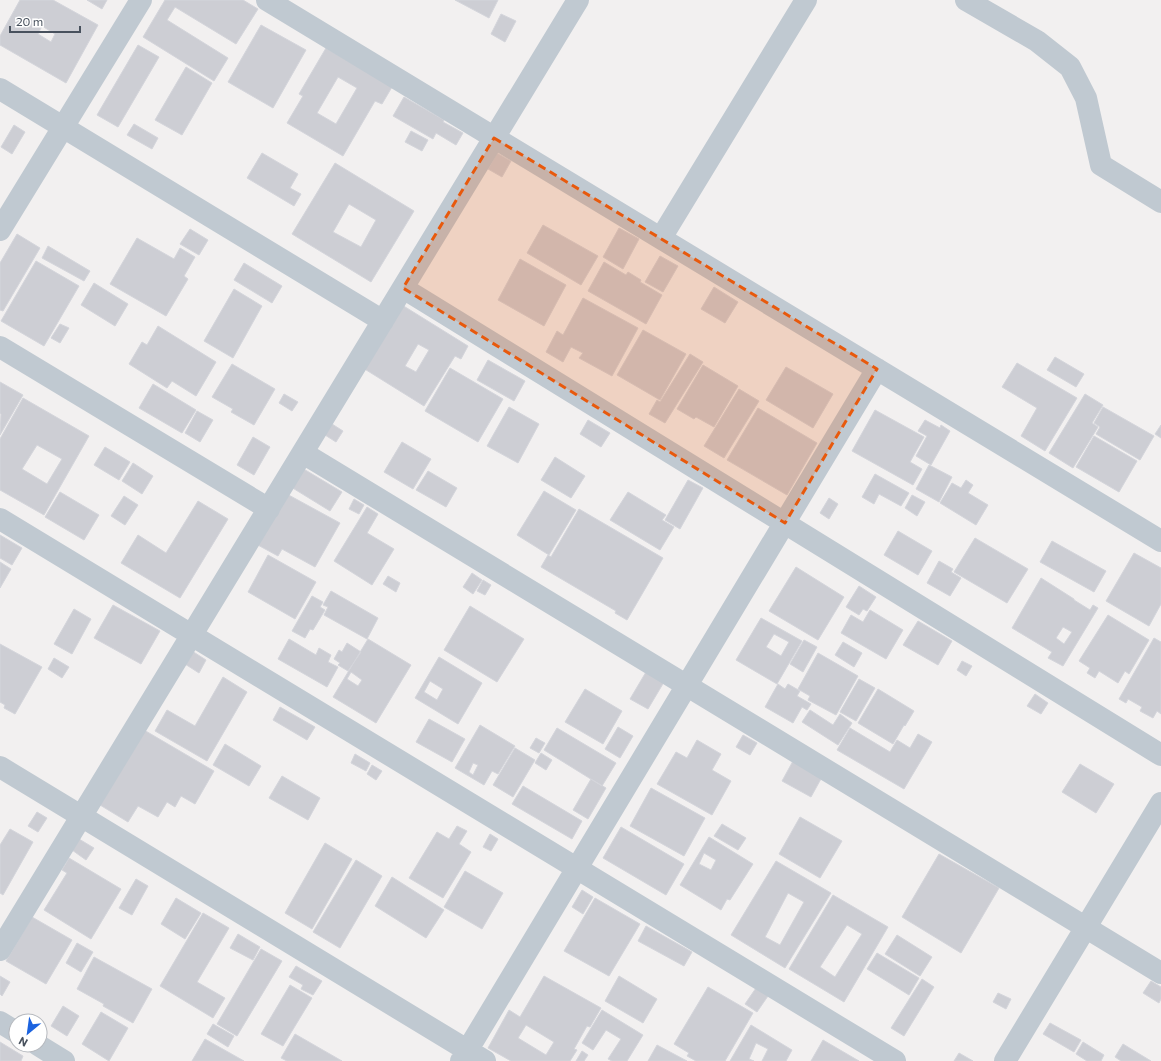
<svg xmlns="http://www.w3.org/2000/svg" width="1161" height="1061" font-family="Commissioner,sans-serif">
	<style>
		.building { fill: #cdced4; stroke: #d4d5db; fill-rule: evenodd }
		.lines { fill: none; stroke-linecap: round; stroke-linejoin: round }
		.minor { stroke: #c0c9d1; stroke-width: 22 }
		.marked { fill: #e8590c; fill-opacity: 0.2; stroke: #e8590c; stroke-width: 3; stroke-dasharray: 8 5; stroke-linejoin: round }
	</style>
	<rect width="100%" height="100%" fill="#f2f0f0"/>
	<!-- building -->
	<path class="building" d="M20 0H53L98 25 66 83 0 45V36ZM42 26 55 34 51 42 38 34Z
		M87 0H107L102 9Z
		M165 0H243L258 9 236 44 175 7 167 20 228 58 214 81 143 37Z
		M455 0H498L489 18Z
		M501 14 516 21 505 42 491 34Z
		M261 25 306 50 273 108 228 82Z
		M138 45 159 57 118 127 97 115Z
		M326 48 392 87 382 104 375 101 343 156 287 123 303 96 299 94ZM338 77 357 88 336 124 317 113Z
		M186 67 212 83 182 135 155 120Z
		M404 97 444 120 443 122 463 133 456 145 436 133 433 139 393 116Z
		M134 124 158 138 152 149 127 135Z
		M14 125 25 132 12 154 1 147Z
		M411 131 428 140 422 151 405 142Z
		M262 153 298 174 290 188 301 194 294 206 247 178Z
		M497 153 511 161 502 177 488 169Z
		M335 163 414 211 371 282 292 234ZM349 204 376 220 361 247 333 232Z
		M543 225 598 256 581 285 527 253Z
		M619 228 639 239 623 269 603 257Z
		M190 229 208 240 199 255 180 244Z
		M17 234 40 248 3 311 0 310V263Z
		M137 238 174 259 180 248 195 257 184 276 188 279 166 316 110 284Z
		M48 246 90 271 84 281 42 258Z
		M660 256 678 266 663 292 645 282Z
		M520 259 566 285 544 326 498 300Z
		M36 261 79 286 44 346 1 321Z
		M604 262 626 275 628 272 641 280 640 282 662 295 646 324 588 291Z
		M244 263 282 286 272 303 234 280Z
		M94 283 128 304 115 326 81 305Z
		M714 287 738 302 725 323 701 309Z
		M234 289 262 306 233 358 204 341Z
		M583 298 638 328 612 376 579 358 583 353 571 347 563 362 546 352 557 331 563 335Z
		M402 305 468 346 461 359 455 356 424 406 363 368ZM418 344 429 350 416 372 405 366Z
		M60 324 69 328 60 343 51 338Z
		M158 326 216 362 196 396 172 381 167 388 129 364 142 342 147 345Z
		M643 330 686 354 660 400 617 375Z
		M690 354 703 362 665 423 649 414 657 400 660 402Z
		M1055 357 1084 374 1076 387 1047 370Z
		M488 360 525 381 514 401 477 380Z
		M1017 363 1077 398 1045 451 1021 436 1037 408 1002 387Z
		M232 364 275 389 254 425 231 412 233 409 212 397Z
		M703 365 738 386 714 427 696 417 694 419 677 409Z
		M786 367 833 394 813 428 766 400Z
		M450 368 503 399 478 442 425 411Z
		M0 382 23 395 0 435 1 414 0 413Z
		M153 384 196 410 182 433 139 408Z
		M739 389 759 401 724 458 704 446Z
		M284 394 298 402 292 411 279 403Z
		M1085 394 1103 405 1092 423 1098 427 1073 468 1049 453Z
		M23 398 89 436 44 515 0 490V439ZM37 445 62 459 47 484 22 469Z
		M509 407 539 424 518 463 487 446Z
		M1103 407 1154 436 1140 460 1096 434 1100 427 1094 423Z
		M758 408 817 443 787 495 727 460Z
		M875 410 924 437 910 462 922 469 913 485 852 451Z
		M197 411 213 420 200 442 185 433Z
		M588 420 610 433 601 447 580 434Z
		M925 420 940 428 941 425 950 431 931 465 916 456 927 436 918 431Z
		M332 424 343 431 336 442 325 435Z
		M1161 425V438L1155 434Z
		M1094 436 1137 461 1119 492 1076 467Z
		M253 437 270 447 254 475 237 465Z
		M402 442 431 459 413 489 384 472Z
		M105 447 130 462 119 480 94 465Z
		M555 457 585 476 571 498 541 480Z
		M133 463 153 476 142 494 122 481Z
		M929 465 952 477 939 502 916 489Z
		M302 468 342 492 330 511 291 487Z
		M428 471 457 488 446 507 416 490Z
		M875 474 909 493 901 506 879 494 874 504 862 497Z
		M688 480 703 488 680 529 665 520Z
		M966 480 973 485 968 493 988 505 976 525 940 503 952 483 961 488Z
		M544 491 576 510 549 555 517 535Z
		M60 492 99 515 84 540 45 517Z
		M628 492 666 515 662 520 674 527 660 550 610 520Z
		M285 493 340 523 315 567 282 549 278 556 256 544Z
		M912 495 925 502 917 516 905 508Z
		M124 496 138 505 125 525 111 516Z
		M829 498 838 504 829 519 820 513Z
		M354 499 364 505 359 514 349 509Z
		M198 501 228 519 180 598 121 563 138 535 166 553Z
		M367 507 378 514 367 533 394 549 372 585 334 561Z
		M579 509 663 558 627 620 615 613 616 611 541 567 548 555 551 557Z
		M898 531 932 551 918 575 884 555Z
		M0 535 22 548 12 565 0 558Z
		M975 538 1028 569 1007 603 954 572Z
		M1052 541 1106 571 1094 592 1040 562Z
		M1134 553 1161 568V604L1149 626 1106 601Z
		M268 555 316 582 295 619 248 592Z
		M939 561 953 569 951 572 961 578 950 596 927 583Z
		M0 562 11 569 0 588Z
		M796 567 844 597 818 640 769 611Z
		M472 573 482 580 473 594 463 587Z
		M388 576 400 583 396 592 383 584Z
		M1041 578 1074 599V600L1090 610 1093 605 1098 608 1063 666 1048 658 1052 652 1012 628ZM1063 627 1072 632 1064 644 1056 638Z
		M483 580 491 585 485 595 477 591Z
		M859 586 876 597 867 611 863 609 859 615 846 607Z
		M331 591 378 618 367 639 324 615 328 607 323 605Z
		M312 596 323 602 320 607 325 610 313 630 310 629 305 638 292 631Z
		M113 605 160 631 141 664 94 638Z
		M470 606 524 639 497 682 444 650Z
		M74 609 91 619 72 654 54 644Z
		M870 610 903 630 886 659 841 633 851 615 863 622Z
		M1108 615 1149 640 1129 674 1125 671 1118 683 1099 671 1095 678 1087 673 1090 668 1079 661Z
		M761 618 802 641 777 684 736 660ZM774 634 789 642 781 656 766 647Z
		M918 621 952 641 938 665 903 645Z
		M1154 638 1161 642V714L1157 711 1153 718 1140 711 1142 707 1128 699 1126 703 1119 699Z
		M289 639 316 655 319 648 331 655 328 662 338 667 327 687 278 659Z
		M368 639 411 665 376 723 333 697ZM351 672 362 680 358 686 347 679Z
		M804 640 817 647 803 672 790 664Z
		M843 642 862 653 854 667 835 655Z
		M347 643 361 652 348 671 338 665 340 663 334 659 339 650 342 652Z
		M0 644 42 667 15 714 4 708 5 705 0 702Z
		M192 651 206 660 199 673 185 664Z
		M818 653 858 676 836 715 808 700 810 696 798 689Z
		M439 657 482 683 458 724 415 698ZM430 681 443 689 437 700 424 692Z
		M54 658 69 667 62 678 48 669Z
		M962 661 972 666 966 676 957 670Z
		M646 672 664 682 648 709 630 699Z
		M223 677 247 692 207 761 155 731 167 710 195 726Z
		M859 679 875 688 856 721 840 712Z
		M778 684 785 689 788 684 800 691 797 696 811 704 807 710 802 707 793 723 765 707Z
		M585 689 622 711 603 744 565 722Z
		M878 689 914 711 905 726 904 725 893 744 858 723Z
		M1035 694 1048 703 1041 714 1027 706Z
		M280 707 315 727 307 740 273 720Z
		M810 710 833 725 840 714 852 723 838 745 802 722Z
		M429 719 465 739 452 762 416 742Z
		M480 725 515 746 498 774 492 771 484 785 455 768ZM473 763 478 765 473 775 469 772Z
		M618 727 633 736 620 758 605 749Z
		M557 728 616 763 602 786 544 750Z
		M850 728 890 752 897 740 910 748 918 734 932 742 904 789 837 750Z
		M144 730 214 771 195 804 181 796 175 807 167 802 158 817 138 806 128 822 100 805Z
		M743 735 757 743 750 755 736 747Z
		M536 738 545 743 539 753 530 748Z
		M697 740 721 754 712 770 731 781 712 815 657 784 676 752 687 758Z
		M225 744 261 766 249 786 213 765Z
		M515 748 535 760 513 797 493 785Z
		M541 753 552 760 546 770 535 763Z
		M355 754 370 763 366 771 351 763Z
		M793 761 822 777 811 797 782 781Z
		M1080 764 1114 784 1096 813 1062 792Z
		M372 765 382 771 376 780 367 774Z
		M282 776 320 798 308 820 269 798Z
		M591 779 606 788 588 819 573 810Z
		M523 786 582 821 572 839 512 804Z
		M651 788 705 818 684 856 630 826Z
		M37 812 47 818 38 832 28 826Z
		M800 817 842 841 820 878 779 854Z
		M722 824 746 838 738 850 714 836Z
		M457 826 467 831 459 844 471 852 443 898 409 878 437 832 449 839Z
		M621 827 684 864 666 895 603 858Z
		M10 829 33 842 3 895 0 893V845Z
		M490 834 498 839 491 851 483 847Z
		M709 837 753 864 730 900 727 899 721 910 680 885ZM704 853 716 860 711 870 699 864Z
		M79 839 94 848 86 860 72 850Z
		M325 843 352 859 312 929 285 913Z
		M939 854 999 888 961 953 902 917Z
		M69 858 121 889 91 939 44 910 67 873 62 870Z
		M356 860 382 876 340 948 313 932Z
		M776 861 831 893 785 968 731 935ZM788 893 804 902 780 945 765 937Z
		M465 871 503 893 482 929 444 907Z
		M392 877 444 910 426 938 375 906Z
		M136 879 148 886 132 915 119 908Z
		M582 890 593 897 583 914 572 907Z
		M833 895 888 927 844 1002 789 969ZM847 925 862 934 835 977 820 967Z
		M176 898 201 913 185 939 161 924Z
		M595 898 640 924 609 976 564 951Z
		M203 913 229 928 197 982 225 998 213 1018 160 986Z
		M32 917 72 940 46 984 6 961Z
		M646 926 692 952 684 966 638 941Z
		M238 934 260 947 253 960 230 948Z
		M897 935 932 957 920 976 885 954Z
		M77 943 93 952 81 972 66 963Z
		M261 949 282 961 237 1036 217 1024Z
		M877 953 919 978 909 995 867 969Z
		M94 957 152 989 133 1023 103 1006 104 1004 77 989Z
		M296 966 322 981 313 995 301 989 303 985 289 977Z
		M0 976 10 982 2 996 0 994Z
		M544 976 601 1008 590 1027 587 1026 574 1049 577 1050 570 1061H511L488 1048 509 1010 520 1017ZM526 1025 554 1042 546 1055 518 1038Z
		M619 976 657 999 643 1023 605 1001Z
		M922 979 934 987 904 1036 891 1028Z
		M1151 981 1161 987V999L1159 1003 1143 993Z
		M290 985 312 998 283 1046 261 1034Z
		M708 987 753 1013 725 1061H696L687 1056 689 1053 674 1044Z
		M756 988 768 996 757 1012 745 1004Z
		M998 993 1011 999 1006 1009 993 1002Z
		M63 1006 79 1016 67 1036 51 1026Z
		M602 1010 643 1035 627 1061H612L608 1059 621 1039 606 1030 593 1050 582 1043Z
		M101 1012 128 1028 109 1061 82 1044Z
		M1050 1023 1081 1040 1074 1052 1043 1034Z
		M213 1024 234 1036 228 1047 207 1034Z
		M751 1025 792 1050 786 1061H762L768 1049 756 1043 749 1059 754 1061H730Z
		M295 1034 342 1061H287L281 1058Z
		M205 1039 244 1061H192Z
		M823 1040 859 1061H811Z
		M0 1042 23 1056 21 1061H0Z
		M1083 1042 1104 1055 1101 1061H1087L1076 1054Z
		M1123 1044 1151 1061H1121L1115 1057Z
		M657 1045 687 1061H648Z
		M582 1051 588 1055 584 1061H576Z
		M959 1053 973 1061H954Z"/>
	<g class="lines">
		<!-- minor -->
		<path class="minor" d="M267 0 1161 541
			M966 0 1037 41 1070 67 1086 98 1101 165 1161 202
			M0 89 383 321
			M0 230 141 0
			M661 238 806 0
			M403 288 1161 755
			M0 347 269 509
			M303 453 1161 973
			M0 519 895 1061
			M0 767 485 1061
			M0 950 578 0
			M0 1022 16 1032
			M38 1045 64 1061
			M461 1061 877 369
			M1005 1061 1161 803"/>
	</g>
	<!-- marked area -->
	<path class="marked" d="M494 138 877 369 785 523 403 288Z"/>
	<!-- north arrow -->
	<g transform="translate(28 1033) rotate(209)"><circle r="19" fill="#ffffff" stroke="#b6b9be"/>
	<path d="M0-3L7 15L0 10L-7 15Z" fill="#1c63df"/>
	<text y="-6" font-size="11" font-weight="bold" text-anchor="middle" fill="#48515d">N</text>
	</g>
	<!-- scale -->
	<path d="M10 26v6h70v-6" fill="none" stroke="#48515d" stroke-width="2"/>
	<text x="16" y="26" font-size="12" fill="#48515d" stroke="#ffffff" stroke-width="3" paint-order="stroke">20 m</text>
</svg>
